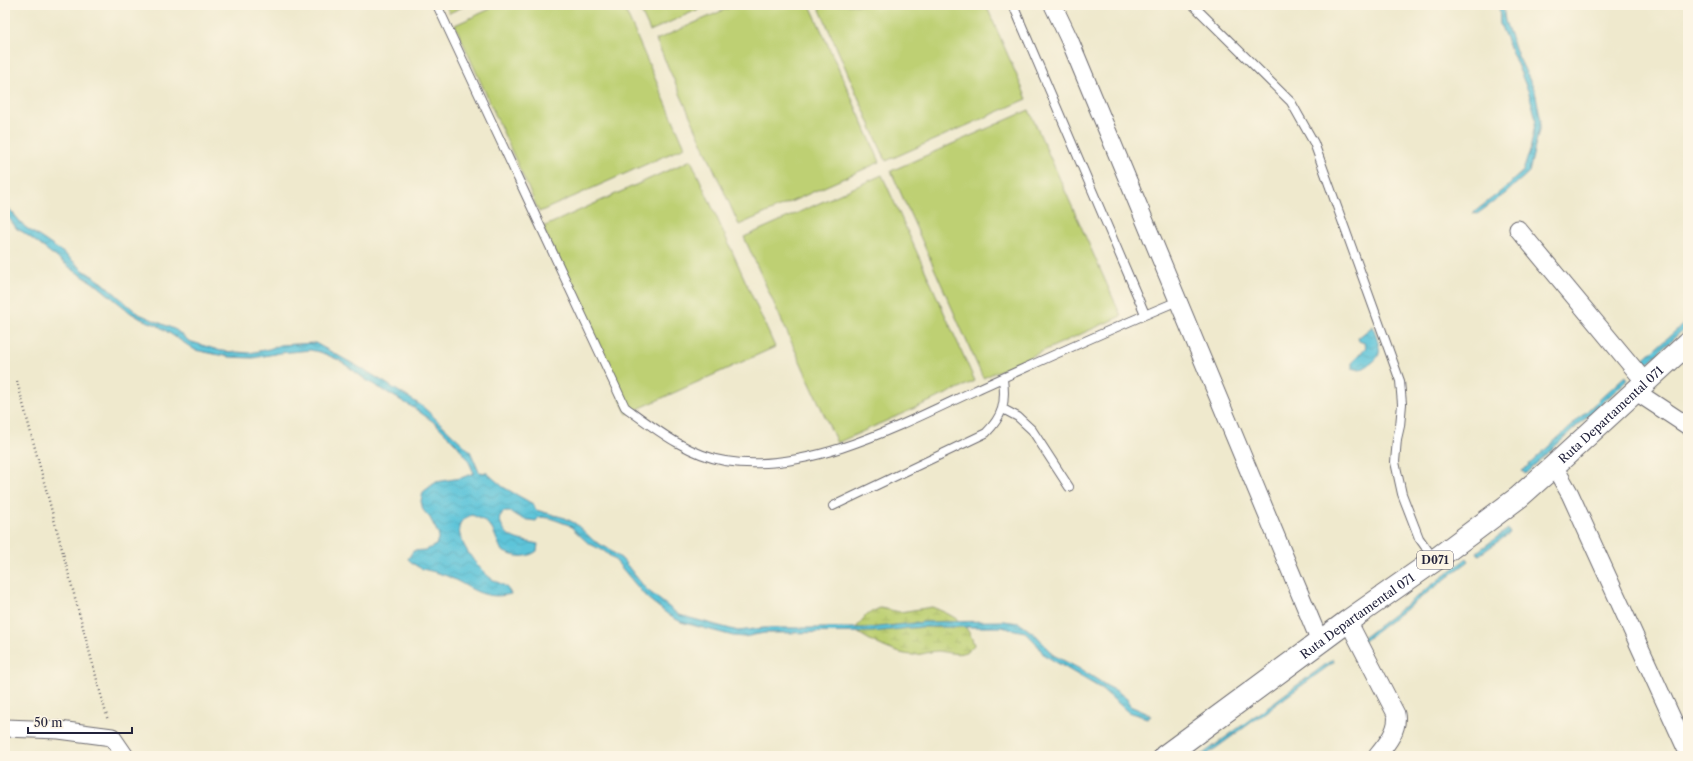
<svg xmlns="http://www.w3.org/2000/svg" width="1693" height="761" font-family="'Libre Caslon Text',serif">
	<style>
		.wetland { fill: url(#wetland-marsh); stroke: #707957 }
		.green { fill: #bed073; stroke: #707957 }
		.water { fill: url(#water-waves); stroke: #40738a }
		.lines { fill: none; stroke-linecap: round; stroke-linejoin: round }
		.service-casing { stroke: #6a686e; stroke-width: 10 }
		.minor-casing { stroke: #6a686e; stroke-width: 19 }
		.primary-casing { stroke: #6a686e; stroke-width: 24 }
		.path { stroke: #6a686e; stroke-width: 2.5; stroke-dasharray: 1 3; stroke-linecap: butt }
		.service { stroke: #fff; stroke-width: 8 }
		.minor { stroke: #fff; stroke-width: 17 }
		.primary { stroke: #fff; stroke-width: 22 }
		.labels { text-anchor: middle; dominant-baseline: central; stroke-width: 3.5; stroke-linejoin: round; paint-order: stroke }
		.shield { fill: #fcf5e5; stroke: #63616e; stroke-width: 1 }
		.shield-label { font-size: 11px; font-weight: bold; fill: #22223b }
		.street-label { font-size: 12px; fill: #22223b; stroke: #fcf5e5 }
	</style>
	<defs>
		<pattern id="wetland-marsh" width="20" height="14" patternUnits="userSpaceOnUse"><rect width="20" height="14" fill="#bed073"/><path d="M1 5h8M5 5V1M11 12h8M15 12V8" fill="none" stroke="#a3b264"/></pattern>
		<pattern id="water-waves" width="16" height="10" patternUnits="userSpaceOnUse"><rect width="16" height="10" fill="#5dc4d9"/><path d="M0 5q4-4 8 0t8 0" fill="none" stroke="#51a8bb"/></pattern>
	</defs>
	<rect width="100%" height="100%" fill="#fcf5e5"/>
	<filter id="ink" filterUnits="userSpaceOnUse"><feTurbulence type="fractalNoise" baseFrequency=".025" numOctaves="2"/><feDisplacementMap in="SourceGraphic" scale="8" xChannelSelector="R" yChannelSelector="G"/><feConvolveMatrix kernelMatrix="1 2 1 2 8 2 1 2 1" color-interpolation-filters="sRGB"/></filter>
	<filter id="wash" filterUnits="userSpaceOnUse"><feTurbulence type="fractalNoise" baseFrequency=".012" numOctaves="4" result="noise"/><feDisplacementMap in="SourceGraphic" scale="16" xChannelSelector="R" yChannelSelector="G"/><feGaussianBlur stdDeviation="0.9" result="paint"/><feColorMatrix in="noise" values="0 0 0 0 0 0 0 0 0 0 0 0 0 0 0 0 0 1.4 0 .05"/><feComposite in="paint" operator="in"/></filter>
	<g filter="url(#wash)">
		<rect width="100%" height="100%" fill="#efe9cd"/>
		<!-- wetland -->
		<path class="wetland" d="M932 607C952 615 968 622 974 645 963 658 953 653 938 651 930 651 922 655 913 655 897 655 870 641 857 632L856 628 867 614 880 608 900 612Z"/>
		<!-- green -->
		<path class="green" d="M446 5H467L449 13Z
			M499 5H623L685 147 539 212 455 25Z
			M638 5H708L650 31Z
			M735 5H810L880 162 739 225 656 40Z
			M818 5H986L1027 99 886 161Z
			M1029 110 1121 316 983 378 891 171Z
			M691 160 775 347 627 414 543 227Z
			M882 175 975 381 837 443 744 237Z"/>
		<!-- water -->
		<path class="water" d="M1499 5H1503L1505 21 1518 56 1535 91 1541 121 1529 172 1506 193 1477 214 1473 213 1505 188 1523 171 1530 150 1536 119 1529 93 1500 24Z
			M5 204 25 227 65 254 83 270 103 283 137 313 176 330 189 341 221 351 250 353 269 349 280 345 315 343 368 372 422 406 470 451 479 472 487 473 503 487 533 504 536 510 565 518 576 524 594 541 607 548 622 559 646 589 679 615 738 631 764 628H869L924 622 1004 621 1019 623 1037 636 1053 655 1082 670 1107 686 1117 691 1127 699 1130 706 1151 715 1147 718 1128 712 1102 689 1044 655 1036 643 1025 632 1001 627H921L872 632 764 633 744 637 733 636 681 622 670 616 646 597 616 561 604 551 588 543 569 525 550 518 539 517 536 521 523 519 511 512H503L499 518C506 541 517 539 538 544L537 551C526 559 514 557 502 551 492 531 495 524 472 515 467 517 462 519 460 524 454 539 480 571 492 579 501 585 505 583 511 594 479 602 467 582 441 574 424 568 422 572 408 559L413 551 426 550 436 545 439 535 430 518 423 510 421 501 423 492 436 482 461 478 474 473 467 458 457 445 435 423 414 408 366 380 339 360 320 352 310 350 280 353 253 358 229 357 195 350 157 325 141 319 131 313 98 286 76 272 23 232 17 229 5 213Z
			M1688 320V325L1644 366 1639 363Z
			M1373 326C1380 351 1387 356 1360 370L1352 368V363L1366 347 1364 343 1359 341 1358 338Z
			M1625 376 1627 380 1525 474 1522 471Z
			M1508 529 1510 533 1479 555 1477 552Z
			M1467 558 1469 561 1361 643 1359 641Z
			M1333 659 1334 662 1205 756H1200Z"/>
	</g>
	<g filter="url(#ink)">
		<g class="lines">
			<!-- service casing -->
			<g class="service-casing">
				<path id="service" d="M437 5 625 407C654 428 688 455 725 461 808 475 903 424 976 390 1043 360 1110 329 1178 301
					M1013 5 1145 314
					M1193 5 1291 102 1314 143 1400 381 1402 404 1400 426 1397 439 1395 462 1402 494 1419 538 1434 559
					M1003 409 1018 417 1032 430 1069 487
					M833 506 986 433C1003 416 1006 403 1003 379"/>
			</g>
			<!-- minor casing -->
			<g class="minor-casing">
				<path id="minor" d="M1053 5 1070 41 1320 642
					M1518 229 1645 382
					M1635 391 1688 426
					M1554 466 1570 494 1688 753
					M1348 621 1396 714C1399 729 1387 744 1377 756
					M5 728 59 730 112 737 125 756"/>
			</g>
			<!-- primary casing -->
			<g class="primary-casing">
				<g id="primary">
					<path id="s1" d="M1165 756 1348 621 1435 560 1519 497 1554 466 1688 343"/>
				</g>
			</g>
			<!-- path -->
			<path class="path" d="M17 381 108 721"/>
			<!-- service -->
			<use href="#service" class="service"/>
			<!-- minor -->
			<use href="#minor" class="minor"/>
			<!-- primary -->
			<use href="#primary" class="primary"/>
		</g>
	</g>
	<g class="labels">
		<!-- shield labels -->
		<rect class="shield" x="1417" y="551" width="36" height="18" rx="3"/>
		<g class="shield-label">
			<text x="1435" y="560">D071</text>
		</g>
		<!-- street labels -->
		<g class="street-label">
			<text stroke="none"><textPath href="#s1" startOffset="562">Ruta Departamental 071</textPath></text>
			<text stroke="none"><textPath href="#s1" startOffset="238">Ruta Departamental 071</textPath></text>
		</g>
	</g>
	<!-- margin -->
	<rect width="1693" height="761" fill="none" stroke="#fcf5e5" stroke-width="20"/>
	<!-- scale -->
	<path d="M28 727v6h104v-6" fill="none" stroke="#22223b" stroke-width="2"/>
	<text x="34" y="727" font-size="12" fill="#22223b" stroke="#fcf5e5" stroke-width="3" paint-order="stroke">50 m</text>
</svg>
